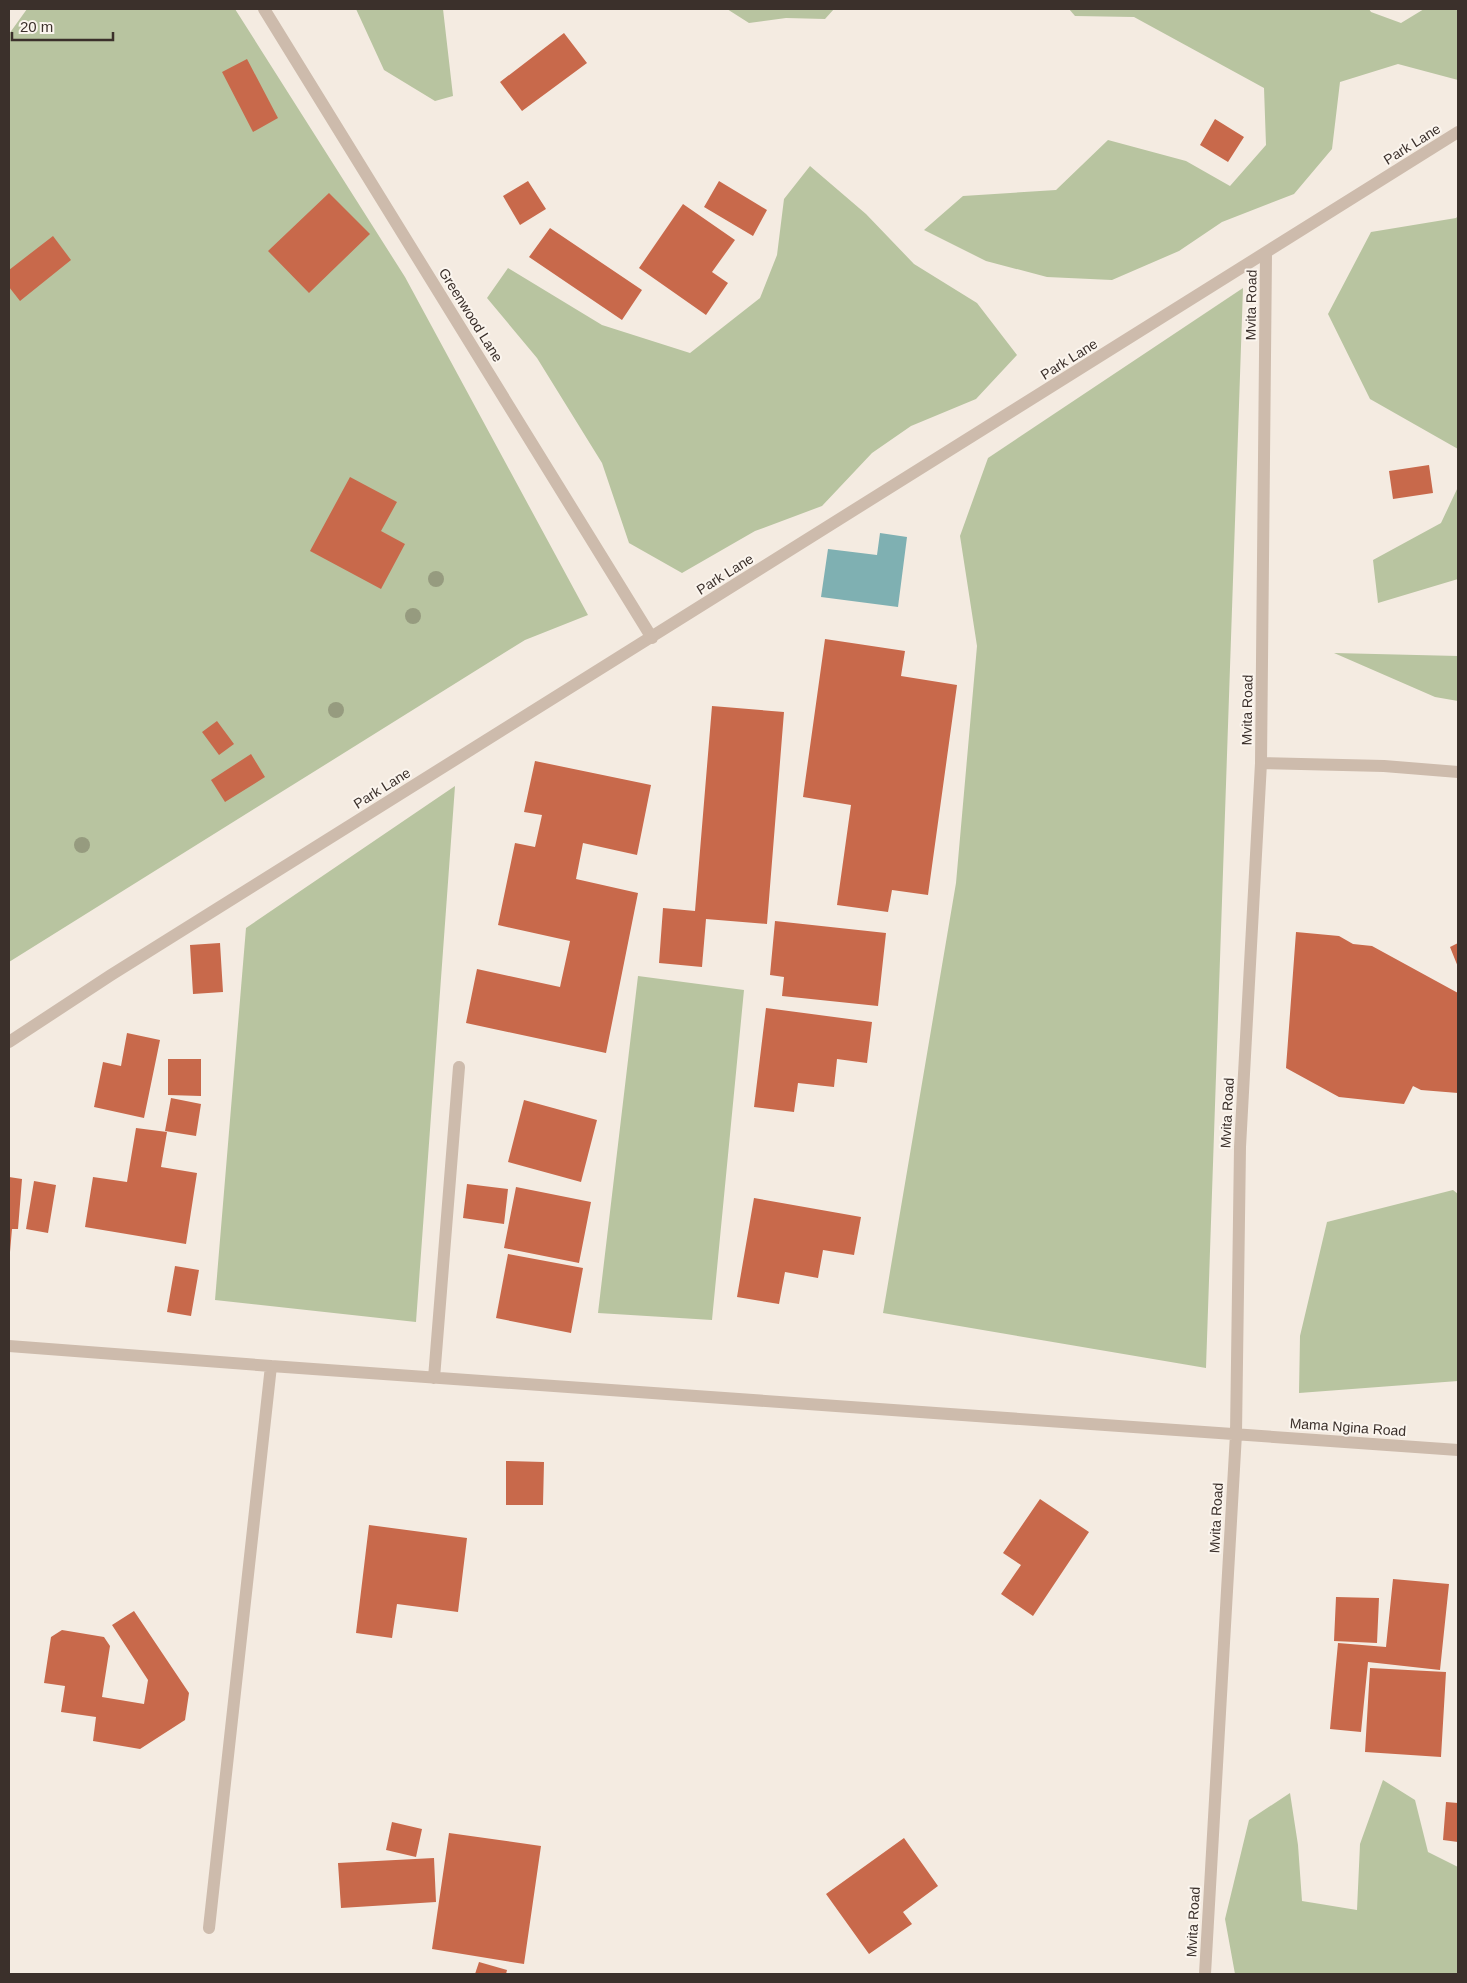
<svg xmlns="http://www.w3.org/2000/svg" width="1467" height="1983" font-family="Arial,sans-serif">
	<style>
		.green { fill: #b8c4a0 }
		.water { fill: #7fb0b2 }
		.building { fill: #c8694b }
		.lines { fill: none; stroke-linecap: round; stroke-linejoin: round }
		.minor { stroke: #cdbbac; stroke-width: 12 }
		.tree { fill: #969b7f }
		.labels { text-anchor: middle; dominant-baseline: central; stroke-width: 4; stroke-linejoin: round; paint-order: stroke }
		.street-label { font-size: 14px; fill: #3b302b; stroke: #fbf5ee }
	</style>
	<rect width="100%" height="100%" fill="#f4ebe1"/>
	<!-- green -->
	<path class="green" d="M27 9H235L405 277 588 615 525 640 9 962V34Z
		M356 9H443L453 96 435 101 384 70Z
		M727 9H834L825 19 786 18 749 23Z
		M1069 9H1369L1371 12 1401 23 1424 9H1458V80L1398 64 1340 82 1332 149 1294 194 1222 222 1179 251 1112 280 1047 277 986 261 924 230 963 196 1056 190 1108 140 1186 161 1230 186 1266 145 1264 88 1134 17 1075 16Z
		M810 166 866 214 914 264 977 303 1017 355 976 399 911 426 872 453 822 506 755 531 682 573 629 543 602 463 537 358 487 298 508 268 602 325 690 353 760 298 777 255 784 199Z
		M1458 216V449L1370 399 1328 314 1371 232 1456 218Z
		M1243 288 1206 1368 883 1313 956 883 977 646 960 536 988 458Z
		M1458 487V579L1378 603 1373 560 1441 523Z
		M1334 653 1458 656V701L1435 697Z
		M455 786 416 1322 215 1300 246 928Z
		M638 976 744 990 712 1320 598 1313Z
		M1453 1190 1458 1194V1381L1299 1393 1300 1336 1327 1222Z
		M1383 1780 1415 1800 1428 1852 1458 1867V1974H1235L1225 1919 1249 1820 1290 1793 1298 1845 1302 1901 1357 1910 1360 1844Z"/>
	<!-- water -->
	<path class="water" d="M880 533 907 537 898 607 821 597 828 549 877 555Z"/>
	<!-- building -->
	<path class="building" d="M564 33 587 63 522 111 500 82Z
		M247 59 278 118 253 132 222 72Z
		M1215 119 1244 137 1228 162 1200 145Z
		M528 181 546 209 520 225 503 196Z
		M719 181 767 210 753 236 704 207Z
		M329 193 370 234 309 293 268 251Z
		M683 204 735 240 712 272 728 283 706 315 639 268Z
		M550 228 642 290 622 320 529 257Z
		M53 236 71 260 20 301 9 287V270Z
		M1429 465 1433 493 1393 499 1389 471Z
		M350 477 397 502 381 531 405 544 381 589 310 551Z
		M825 639 905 651 901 676 957 685 928 895 892 890 888 912 837 905 851 805 803 797Z
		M712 706 784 712 767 924 706 919 702 967 659 963 663 908 695 911Z
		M217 721 234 744 219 755 202 732Z
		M251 754 265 777 225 802 211 780Z
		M535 761 651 785 637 855 583 843 576 879 638 893 606 1053 466 1023 477 969 560 987 570 941 498 925 515 843 535 847 542 815 524 812Z
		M775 921 886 933 878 1006 782 996 784 977 770 975Z
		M1296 932 1339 936 1353 944 1372 946 1458 993V1093L1421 1090 1413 1086 1404 1104 1339 1097 1286 1068Z
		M220 943 223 992 193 994 190 945Z
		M1458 943V967L1450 947Z
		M766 1008 872 1022 867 1063 837 1059 834 1087 798 1083 794 1112 754 1107Z
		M127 1033 160 1040 144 1118 94 1107 103 1062 121 1066Z
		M168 1059H201V1096L168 1095Z
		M171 1098 201 1104 196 1136 165 1131Z
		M524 1100 597 1120 581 1182 508 1162Z
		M136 1128 167 1132 161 1167 197 1173 186 1244 85 1227 93 1177 127 1182Z
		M9 1177 22 1179 18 1229H12L10 1252H9Z
		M34 1181 56 1185 48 1233 26 1229Z
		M467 1184 508 1189 504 1224 463 1218Z
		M516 1187 591 1202 579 1263 504 1248Z
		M754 1198 861 1217 854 1255 823 1250 818 1278 785 1272 779 1304 737 1297Z
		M508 1254 583 1268 571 1333 496 1318Z
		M175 1266 199 1270 191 1316 167 1312Z
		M506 1461 544 1462 543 1505H506Z
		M1040 1499 1089 1532 1033 1616 1001 1594 1021 1565 1003 1553Z
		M369 1525 467 1538 458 1612 397 1604 392 1638 356 1633Z
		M1393 1579 1449 1584 1440 1670 1368 1662 1361 1732 1330 1729 1338 1643 1386 1647Z
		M1336 1597 1379 1598 1377 1643 1334 1641Z
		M134 1611 189 1693 185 1720 140 1749 93 1741 96 1717 61 1712 65 1686 44 1683 51 1637 62 1630 104 1637 110 1646 102 1697 144 1704 148 1680 112 1625Z
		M1370 1668 1446 1672 1441 1757 1365 1752Z
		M1446 1802 1458 1803V1842L1443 1840Z
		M392 1822 422 1829 416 1857 386 1850Z
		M449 1833 541 1846 524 1964 432 1949Z
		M904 1838 938 1886 903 1912 912 1924 869 1954 826 1894Z
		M434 1858 436 1902 341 1908 338 1863Z
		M479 1962 507 1970 506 1974H475Z"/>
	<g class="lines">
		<!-- minor -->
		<path class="minor" d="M264 9 652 638
			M1261 763 1384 766 1458 772
			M9 1042 111 975 1458 132
			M9 1346 271 1366 209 1928
			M271 1366 1458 1450
			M434 1378 459 1067
			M1205 1974 1236 1434 1240 1147 1261 763 1266 254"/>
	</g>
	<!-- trees -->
	<g class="tree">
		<circle cx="436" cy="579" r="8"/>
		<circle cx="413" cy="616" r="8"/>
		<circle cx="336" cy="710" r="8"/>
		<circle cx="82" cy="845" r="8"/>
	</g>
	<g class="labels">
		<!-- street labels -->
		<g class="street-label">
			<text transform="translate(1412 144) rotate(-32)">Park Lane</text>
			<text transform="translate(1251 305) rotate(-89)">Mvita Road</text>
			<text transform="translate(471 315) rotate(58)">Greenwood Lane</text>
			<text transform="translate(1069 359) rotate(-32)">Park Lane</text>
			<text transform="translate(725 574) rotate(-32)">Park Lane</text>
			<text transform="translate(1247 710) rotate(-89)">Mvita Road</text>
			<text transform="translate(382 788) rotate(-32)">Park Lane</text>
			<text transform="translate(1227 1113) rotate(-87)">Mvita Road</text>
			<text transform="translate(1348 1427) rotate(4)">Mama Ngina Road</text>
			<text transform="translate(1216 1518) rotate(-87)">Mvita Road</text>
			<text transform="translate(1193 1922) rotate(-87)">Mvita Road</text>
		</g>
	</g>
	<!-- border -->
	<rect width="1467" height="1983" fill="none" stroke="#3b302b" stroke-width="20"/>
	<!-- scale -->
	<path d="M12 32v8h101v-8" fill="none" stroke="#3b302b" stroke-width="2.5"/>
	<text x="20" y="32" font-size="15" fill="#3b302b" stroke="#fbf5ee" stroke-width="4" paint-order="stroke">20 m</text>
</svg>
